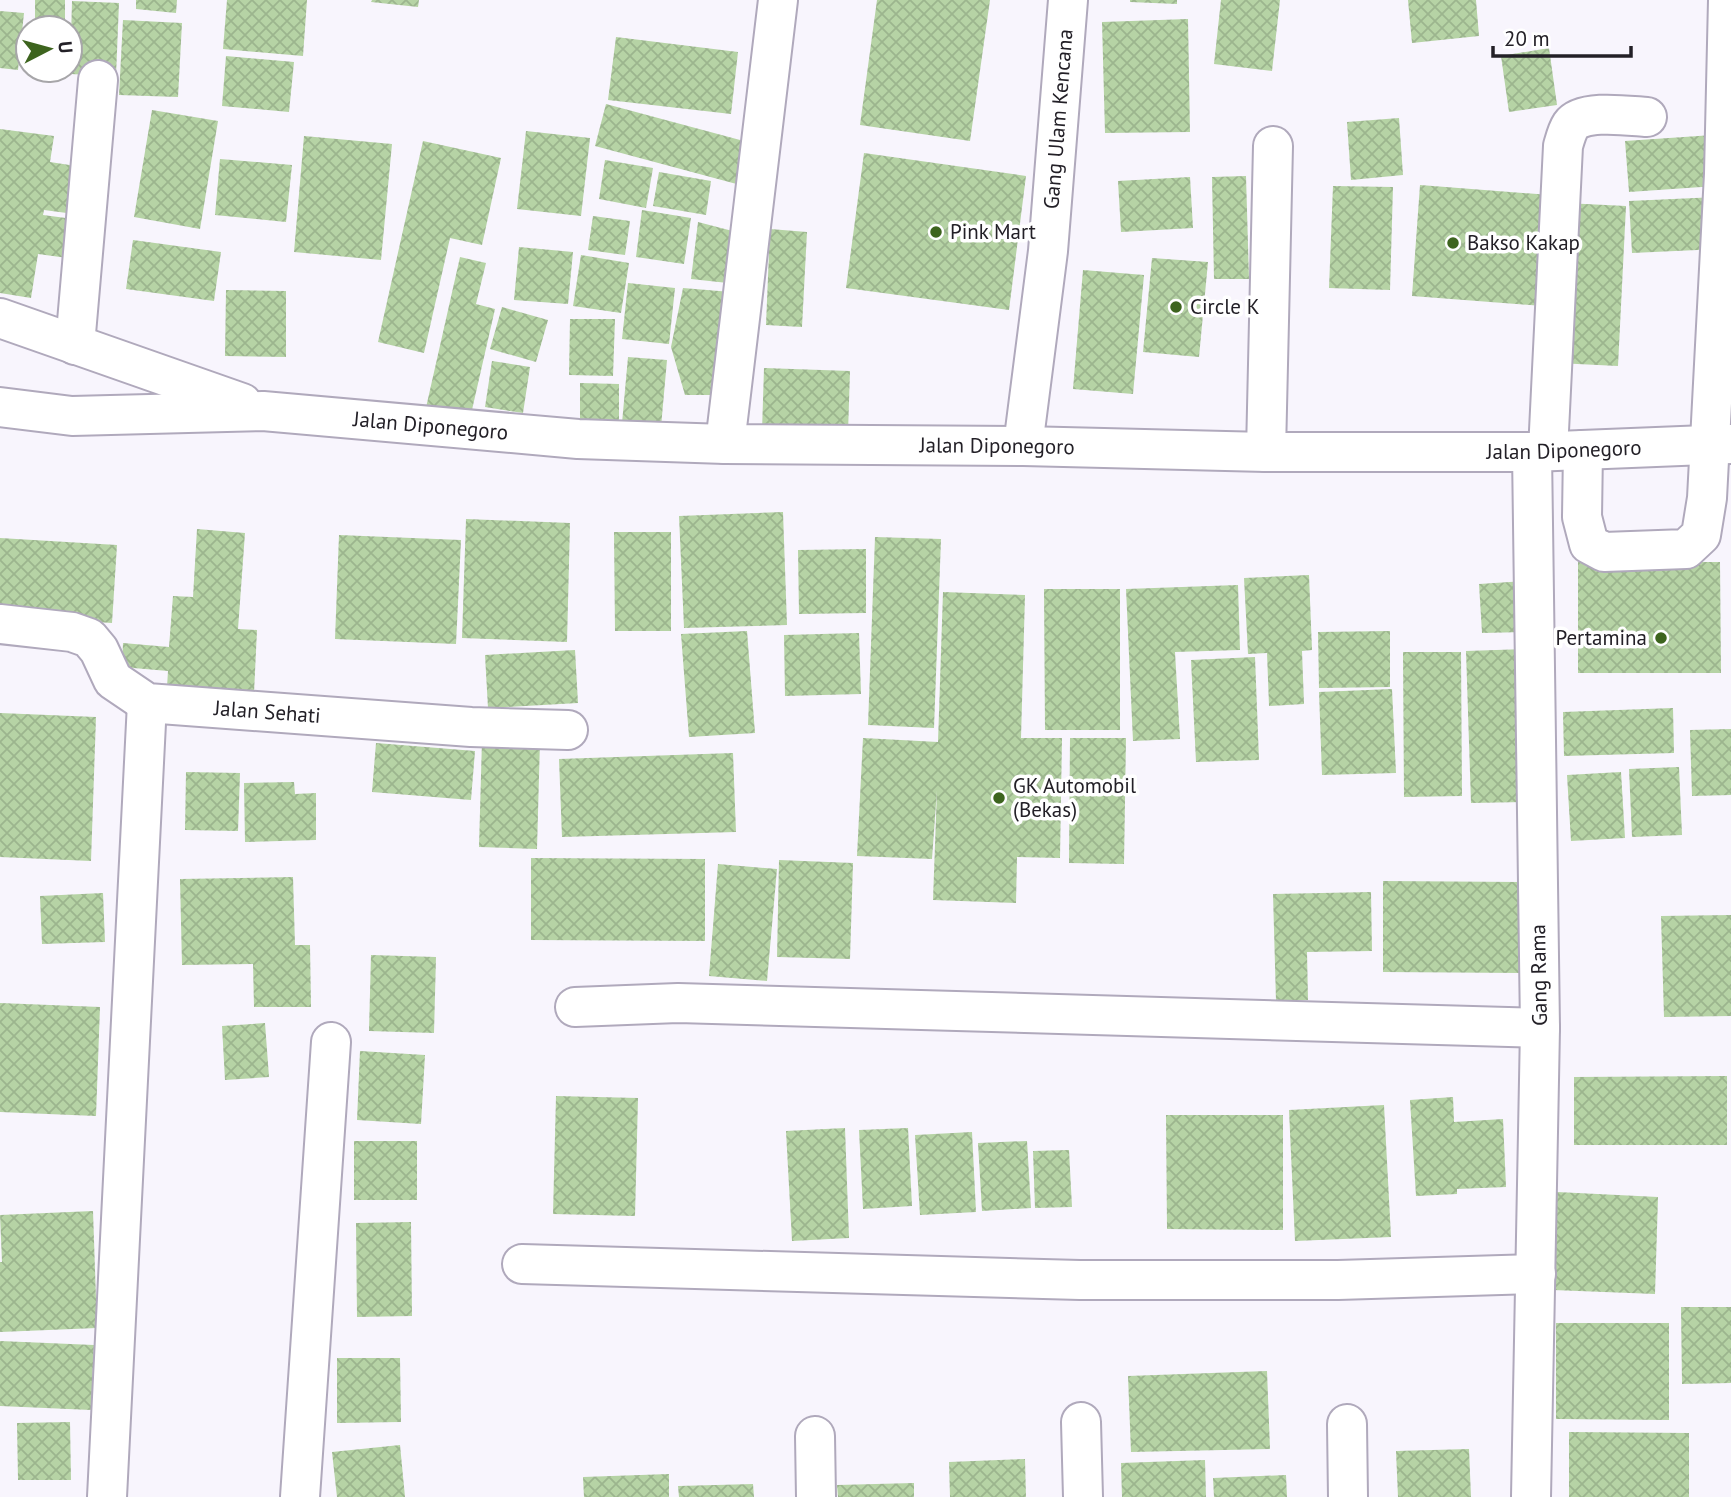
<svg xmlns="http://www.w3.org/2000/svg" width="1731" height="1497" font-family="'PT Sans',sans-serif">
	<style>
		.building { fill: url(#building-cross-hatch) }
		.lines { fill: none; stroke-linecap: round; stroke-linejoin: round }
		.minor-casing { stroke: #b0a9bc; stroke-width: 42 }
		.major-casing { stroke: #b0a9bc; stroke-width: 42 }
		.minor { stroke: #fff; stroke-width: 38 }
		.major { stroke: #fff; stroke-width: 38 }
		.poi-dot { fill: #3d641e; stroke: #fff; stroke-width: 2.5 }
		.labels { text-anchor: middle; stroke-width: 7; stroke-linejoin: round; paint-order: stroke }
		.street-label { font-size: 21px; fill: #232027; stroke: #fff }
		.poi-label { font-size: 21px; fill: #232027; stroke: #fff; text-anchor: start }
	</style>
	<defs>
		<pattern id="building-cross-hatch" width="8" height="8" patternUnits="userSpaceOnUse" patternTransform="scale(1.75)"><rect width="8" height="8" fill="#b6d3a5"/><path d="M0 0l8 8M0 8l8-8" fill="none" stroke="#9cb58e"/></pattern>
	</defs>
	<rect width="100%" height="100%" fill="#f8f5fd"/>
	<path class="building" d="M 35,0 L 65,0 L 65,28 L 35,28 Z
		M 136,0 L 177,0 L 176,13 L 136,9 Z
		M 227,0 L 307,0 L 303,56 L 223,49 Z
		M 372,0 L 419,0 L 418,7 L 371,2 Z
		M 877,0 L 990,0 L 970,141 L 860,125 Z
		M 1130,0 L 1177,0 L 1177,4 L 1130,2 Z
		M 1221,0 L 1280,0 L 1272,71 L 1214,64 Z
		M 1408,0 L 1476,0 L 1479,36 L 1412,43 Z
		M 72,1 L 119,3 L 116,76 L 70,74 Z
		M 0,11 L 24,13 L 18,70 L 0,68 Z
		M 1188,19 L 1190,132 L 1105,133 L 1102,22 Z
		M 123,20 L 182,23 L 178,97 L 119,95 Z
		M 616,37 L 738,52 L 731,114 L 608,100 Z
		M 1549,48 L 1557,105 L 1509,112 L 1501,56 Z
		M 226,56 L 294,62 L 289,112 L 222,106 Z
		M 606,104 L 755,144 L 744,186 L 595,146 Z
		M 152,110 L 218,121 L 200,229 L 134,217 Z
		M 1399,118 L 1403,175 L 1351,180 L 1347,122 Z
		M 0,129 L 54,136 L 50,162 L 89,168 L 82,215 L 44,210 L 43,215 L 81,220 L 75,259 L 38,254 L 31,298 L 0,293 Z
		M 526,131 L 590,138 L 581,216 L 517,209 Z
		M 1713,135 L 1716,186 L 1629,192 L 1625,141 Z
		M 304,136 L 392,144 L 381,260 L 294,252 Z
		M 423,141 L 501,158 L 482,245 L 450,238 L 424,353 L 378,342 Z
		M 864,153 L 1026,176 L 1009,310 L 846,288 Z
		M 220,159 L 292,165 L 286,222 L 215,215 Z
		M 605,160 L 653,168 L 646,208 L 599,199 Z
		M 659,172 L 711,181 L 706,215 L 653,206 Z
		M 1246,176 L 1249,279 L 1214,279 L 1212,177 Z
		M 1190,177 L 1193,228 L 1121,232 L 1118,181 Z
		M 1420,185 L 1550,195 L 1542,306 L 1412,296 Z
		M 1333,186 L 1393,187 L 1390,290 L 1329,288 Z
		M 1717,197 L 1719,249 L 1632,253 L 1629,201 Z
		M 1565,203 L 1626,206 L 1618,366 L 1557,363 Z
		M 642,210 L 691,218 L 684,264 L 636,257 Z
		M 593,216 L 630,221 L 625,255 L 588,250 Z
		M 698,222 L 744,234 L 737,284 L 691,279 Z
		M 770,229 L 807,232 L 802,327 L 766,325 Z
		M 133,240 L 221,252 L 214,301 L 126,289 Z
		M 519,247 L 573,252 L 568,304 L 514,300 Z
		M 581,255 L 629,263 L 621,313 L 573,306 Z
		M 460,257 L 486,263 L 476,304 L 495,309 L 469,423 L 425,412 Z
		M 1152,258 L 1208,262 L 1199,357 L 1143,352 Z
		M 1083,270 L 1144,275 L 1133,394 L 1073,389 Z
		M 628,283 L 675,288 L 669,344 L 622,339 Z
		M 683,288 L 731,292 L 722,395 L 685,395 L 671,347 Z
		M 226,290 L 286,291 L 286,357 L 225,356 Z
		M 502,307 L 548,320 L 536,362 L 490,349 Z
		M 570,319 L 615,319 L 613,376 L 569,375 Z
		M 628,357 L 667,360 L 661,427 L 622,423 Z
		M 492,361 L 530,367 L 523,413 L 485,407 Z
		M 764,368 L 850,371 L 848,433 L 762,431 Z
		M 580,383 L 619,384 L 619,434 L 580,434 Z
		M 783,512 L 787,625 L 684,628 L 679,516 Z
		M 466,519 L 570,523 L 567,642 L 462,638 Z
		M 197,529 L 245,533 L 238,629 L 257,630 L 254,693 L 167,687 L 168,671 L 122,667 L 123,643 L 169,647 L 173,596 L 193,597 Z
		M 614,532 L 671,532 L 671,631 L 615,631 Z
		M 339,535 L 461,540 L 456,644 L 335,639 Z
		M 875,537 L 941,539 L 934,728 L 868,725 Z
		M 0,538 L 117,545 L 112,623 L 0,616 Z
		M 866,549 L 866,613 L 799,614 L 798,550 Z
		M 1578,562 L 1720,562 L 1721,673 L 1578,673 Z
		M 1309,575 L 1312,650 L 1302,651 L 1304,704 L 1269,706 L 1267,653 L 1248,654 L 1244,578 Z
		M 1525,581 L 1527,632 L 1482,633 L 1479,584 Z
		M 1238,585 L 1240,650 L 1175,652 L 1180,739 L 1133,741 L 1126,589 Z
		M 1044,589 L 1120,589 L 1120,730 L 1045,730 Z
		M 943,592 L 1025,595 L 1021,738 L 1062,738 L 1060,858 L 1017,857 L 1016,903 L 933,900 L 937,790 L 932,859 L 857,856 L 863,738 L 938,742 Z
		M 747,631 L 755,733 L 689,737 L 681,634 Z
		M 1390,631 L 1390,687 L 1319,688 L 1318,632 Z
		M 859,633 L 861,694 L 785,696 L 784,635 Z
		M 1526,649 L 1531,802 L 1471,803 L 1466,651 Z
		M 575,650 L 578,703 L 488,708 L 485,655 Z
		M 1403,652 L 1461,652 L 1462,796 L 1404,797 Z
		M 1255,657 L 1259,760 L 1196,762 L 1191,660 Z
		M 1392,689 L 1396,773 L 1322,775 L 1319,692 Z
		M 1673,708 L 1674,753 L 1564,756 L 1563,712 Z
		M 0,713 L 96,717 L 91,861 L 0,857 Z
		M 1731,729 L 1731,795 L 1692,796 L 1690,730 Z
		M 1070,738 L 1126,738 L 1124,864 L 1069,863 Z
		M 482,740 L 540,741 L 537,849 L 479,847 Z
		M 376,743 L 475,751 L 471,800 L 372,792 Z
		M 733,753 L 736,832 L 562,837 L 559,759 Z
		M 1679,767 L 1682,835 L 1632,837 L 1629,769 Z
		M 186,772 L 240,773 L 238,831 L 185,830 Z
		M 1621,772 L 1625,838 L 1571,841 L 1567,775 Z
		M 294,782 L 295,794 L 316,793 L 316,840 L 245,842 L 244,783 Z
		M 531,858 L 705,859 L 705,941 L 531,940 Z
		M 779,860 L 853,863 L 850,959 L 777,957 Z
		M 718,864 L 777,869 L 767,981 L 709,976 Z
		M 293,877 L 295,945 L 310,945 L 311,1007 L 254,1007 L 253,964 L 182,965 L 180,879 Z
		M 1383,881 L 1519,882 L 1519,973 L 1383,972 Z
		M 1371,892 L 1372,951 L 1307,952 L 1308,1000 L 1276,1001 L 1273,894 Z
		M 103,893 L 105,942 L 42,944 L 40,896 Z
		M 1731,915 L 1731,1016 L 1664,1017 L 1661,916 Z
		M 371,955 L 436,957 L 434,1033 L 369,1031 Z
		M 0,1003 L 100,1007 L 96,1116 L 0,1112 Z
		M 265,1023 L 269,1077 L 225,1080 L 222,1026 Z
		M 360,1051 L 425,1055 L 421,1124 L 357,1120 Z
		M 1727,1076 L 1727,1145 L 1574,1145 L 1574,1077 Z
		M 556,1096 L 638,1098 L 635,1216 L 553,1214 Z
		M 1453,1097 L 1454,1122 L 1503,1119 L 1506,1187 L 1457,1189 L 1457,1194 L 1416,1196 L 1410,1100 Z
		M 1384,1105 L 1391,1237 L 1295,1241 L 1289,1110 Z
		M 1166,1115 L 1283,1115 L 1283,1230 L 1167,1229 Z
		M 845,1128 L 849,1238 L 792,1241 L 786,1131 Z
		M 908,1128 L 912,1206 L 863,1209 L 859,1130 Z
		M 972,1132 L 976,1212 L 920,1215 L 915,1135 Z
		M 354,1141 L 417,1141 L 417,1200 L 354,1200 Z
		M 1027,1141 L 1031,1208 L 982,1211 L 978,1143 Z
		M 1069,1150 L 1072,1207 L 1035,1208 L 1033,1151 Z
		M 1557,1192 L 1658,1197 L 1655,1294 L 1553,1290 Z
		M 93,1211 L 97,1328 L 0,1332 L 0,1262 L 2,1262 L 0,1215 Z
		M 411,1222 L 412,1316 L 357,1317 L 356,1223 Z
		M 1681,1307 L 1731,1307 L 1731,1383 L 1682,1384 Z
		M 1556,1323 L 1669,1323 L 1669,1420 L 1556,1419 Z
		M 0,1341 L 94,1345 L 91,1410 L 0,1406 Z
		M 337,1358 L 400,1358 L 401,1422 L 337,1423 Z
		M 1267,1371 L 1270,1449 L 1131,1452 L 1128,1376 Z
		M 70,1422 L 71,1480 L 18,1480 L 17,1423 Z
		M 1569,1432 L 1689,1433 L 1689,1497 L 1569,1497 Z
		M 400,1445 L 405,1497 L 337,1497 L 332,1452 Z
		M 1469,1449 L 1471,1497 L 1398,1497 L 1396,1451 Z
		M 1025,1459 L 1026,1497 L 950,1497 L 949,1462 Z
		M 1205,1460 L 1206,1497 L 1122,1497 L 1121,1463 Z
		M 669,1474 L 669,1497 L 584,1497 L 583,1477 Z
		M 1286,1475 L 1287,1497 L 1214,1497 L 1213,1478 Z
		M 914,1483 L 914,1497 L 838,1497 L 837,1485 Z
		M 753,1484 L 754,1497 L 679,1497 L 678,1486 Z"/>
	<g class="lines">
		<g class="minor-casing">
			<g id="minor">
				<path d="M 75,345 L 98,80"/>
				<path d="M 725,444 L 778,0"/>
				<path id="s1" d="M 1023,446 L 1048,251 L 1068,0"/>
				<path d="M 1583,450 L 1582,517 L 1589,544 L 1604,552 L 1686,549 L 1701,535 L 1707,498 L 1724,174 L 1728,0"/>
				<path d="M 1548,451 L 1563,146 C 1565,139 1567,131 1571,125 C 1582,109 1630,116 1647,117"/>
				<path d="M 1266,452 L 1273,146"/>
				<path id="s2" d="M 0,624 L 72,632 L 89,638 L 99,650 L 113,680 L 147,703 L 471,727 L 568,730"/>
				<path d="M 575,1007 L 678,1003 L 1540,1028"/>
				<path d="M 522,1264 L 1080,1280 L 1338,1280 L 1536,1274"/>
				<path d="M 1081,1422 L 1083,1497"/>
				<path d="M 1347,1424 L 1348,1497"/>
				<path d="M 815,1436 L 816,1497"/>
				<path d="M 107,1497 L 147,703"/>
				<path d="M 300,1497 L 331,1042"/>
				<path d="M 1531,1497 L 1540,1028 L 1532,452"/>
			</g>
		</g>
		<g class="major-casing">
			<g id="major">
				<path d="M 0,318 L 242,403"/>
				<path id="s3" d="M 0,407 L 72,416 L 263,411 L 578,439 L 725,444 L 1023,446 L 1266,452 L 1532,452 L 1731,444"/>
			</g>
		</g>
		<use href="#minor" class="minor"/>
		<use href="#major" class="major"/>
	</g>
	<g class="poi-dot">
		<circle cx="936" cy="232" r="7"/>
		<circle cx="1453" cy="243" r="7"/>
		<circle cx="1176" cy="307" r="7"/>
		<circle cx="1661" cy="638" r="7"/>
		<circle cx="999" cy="798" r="7"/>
	</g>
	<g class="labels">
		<g class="street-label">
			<text dy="7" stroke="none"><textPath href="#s1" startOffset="329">Gang Ulam Kencana</textPath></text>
			<text dy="7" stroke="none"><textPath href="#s3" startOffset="432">Jalan Diponegoro</textPath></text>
			<text dy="7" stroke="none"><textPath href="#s3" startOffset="999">Jalan Diponegoro</textPath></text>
			<text dy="7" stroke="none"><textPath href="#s3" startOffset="1566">Jalan Diponegoro</textPath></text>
			<text dy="7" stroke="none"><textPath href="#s2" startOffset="301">Jalan Sehati</textPath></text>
			<text transform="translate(1539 975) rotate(-91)" y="7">Gang Rama</text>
		</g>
		<g class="poi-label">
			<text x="950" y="239">Pink Mart</text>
			<text x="1467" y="250">Bakso Kakap</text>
			<text x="1190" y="314">Circle K</text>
			<text x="1647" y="645" text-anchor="end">Pertamina</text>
			<text x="1013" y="793">GK Automobil<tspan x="1013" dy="24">(Bekas)</tspan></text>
		</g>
	</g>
	<g transform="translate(49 49) rotate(84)"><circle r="33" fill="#ffffff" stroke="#a7a6a9" stroke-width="2"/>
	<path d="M0-5L12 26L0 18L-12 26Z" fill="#3d641e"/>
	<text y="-10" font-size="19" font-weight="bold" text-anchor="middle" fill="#232027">U</text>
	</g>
	<path d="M1493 46v10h138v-10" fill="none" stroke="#232027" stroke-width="3.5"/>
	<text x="1504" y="46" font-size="21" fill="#232027" stroke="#ffffff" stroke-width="5" paint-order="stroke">20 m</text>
</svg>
